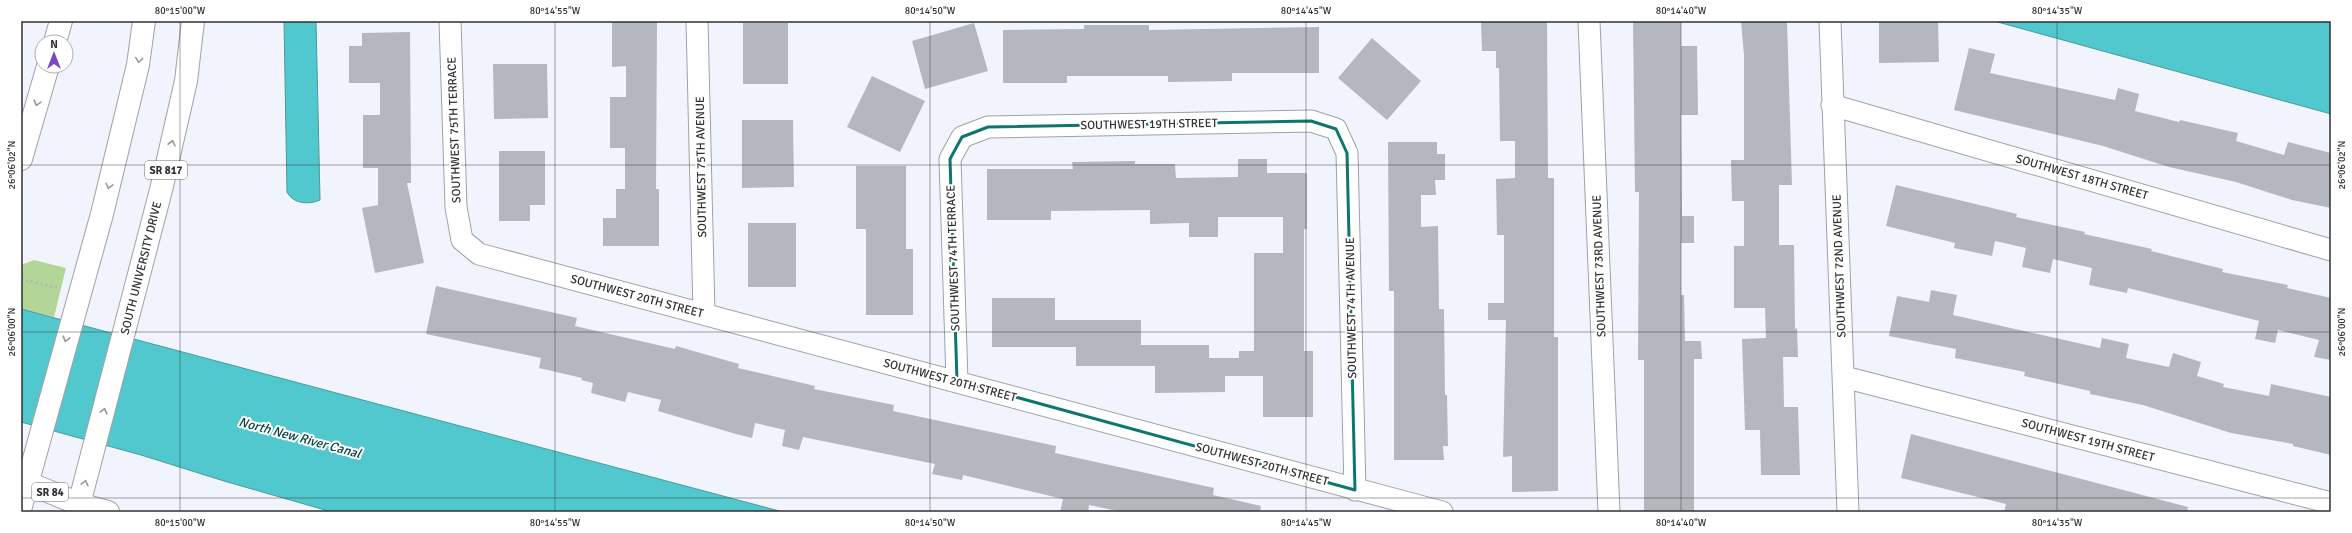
<svg xmlns="http://www.w3.org/2000/svg" width="2352" height="533" font-family="Signika,sans-serif">
	<style>
		.green { fill: #b2d598 }
		.water { fill: #51c8cd; stroke: #479b9f }
		.building { fill: #b5b7bf }
		.lines { fill: none; stroke-linecap: round; stroke-linejoin: round }
		.street-casing { stroke: #9fa1a9; stroke-width: 23 }
		.primary-casing { stroke: #9fa1a9; stroke-width: 24 }
		.highway-casing { stroke: #9fa1a9; stroke-width: 24 }
		.path { stroke: #b2b4bb; stroke-width: 2.5; stroke-dasharray: 2 3; stroke-linecap: butt }
		.street { stroke: #fff; stroke-width: 21 }
		.primary { stroke: #fff; stroke-width: 22 }
		.highway { stroke: #fff; stroke-width: 22 }
		.oneway { stroke: #98989a }
		.marked { fill: none; stroke: #0f766e; stroke-width: 3; stroke-linejoin: round }
		.ticks { fill: none; stroke: #303134; stroke-width: 1; stroke-opacity: 0.45 }
		.labels { text-anchor: middle; stroke-width: 4; stroke-linejoin: round; paint-order: stroke }
		.shield { fill: #fff; stroke: #6e6f71; stroke-width: 1 }
		.shield-label { font-size: 11px; font-weight: bold; fill: #303134 }
		.street-label { font-size: 12px; fill: #303134; stroke: #fff }
		.water-label { font-size: 13px; font-style: italic; fill: #084143; stroke: #fff }
		.neatline { fill: none; stroke: #303134; stroke-width: 1.5 }
		.ticks-label { font-size: 10px; text-anchor: middle; fill: #303134 }
	</style>
	<rect width="100%" height="100%" fill="#f2f4fd"/>
	<path class="green" d="M 34,260 L 66,268 L 54,317 L 21,309 L 21,265 Z"/>
	<path class="water" d="M 284,21 L 316,21 L 320,200 C 309,205 293,204 287,192 Z
		M 1994,21 L 2331,21 L 2331,114 Z
		M 21,309 L 783,512 L 332,512 L 224,481 L 141,455 L 21,422 Z"/>
	<path class="building" d="M 612,21 L 657,21 L 656,189 L 659,189 L 659,246 L 603,246 L 603,218 L 616,218 L 616,189 L 625,189 L 625,148 L 610,148 L 610,97 L 626,97 L 626,66 L 612,67 Z
		M 1481,21 L 1547,21 L 1548,178 L 1554,178 L 1554,337 L 1558,337 L 1558,491 L 1512,492 L 1512,456 L 1503,457 L 1506,320 L 1488,320 L 1488,303 L 1504,303 L 1504,235 L 1497,235 L 1496,179 L 1515,178 L 1515,141 L 1500,141 L 1499,68 L 1496,68 L 1496,51 L 1482,51 Z
		M 1633,21 L 1681,21 L 1681,46 L 1697,46 L 1698,115 L 1681,115 L 1682,216 L 1694,216 L 1694,243 L 1681,243 L 1681,295 L 1684,295 L 1685,341 L 1701,341 L 1702,359 L 1694,359 L 1694,512 L 1644,512 L 1644,360 L 1638,360 L 1639,192 L 1635,192 Z
		M 1741,21 L 1787,21 L 1792,185 L 1779,185 L 1779,245 L 1794,245 L 1795,329 L 1797,328 L 1798,357 L 1783,357 L 1784,407 L 1798,407 L 1800,475 L 1761,475 L 1760,430 L 1745,430 L 1742,339 L 1766,338 L 1765,308 L 1734,308 L 1734,246 L 1744,246 L 1744,201 L 1732,201 L 1731,160 L 1744,160 L 1744,55 Z
		M 1879,21 L 1938,21 L 1939,62 L 1879,63 Z
		M 743,23 L 788,23 L 788,84 L 743,84 Z
		M 974,23 L 988,71 L 925,89 L 912,41 Z
		M 1084,25 L 1149,25 L 1149,30 L 1319,27 L 1319,73 L 1232,73 L 1232,81 L 1168,82 L 1168,76 L 1067,76 L 1067,83 L 1003,83 L 1003,30 L 1084,29 Z
		M 410,32 L 411,183 L 407,183 L 424,263 L 375,273 L 362,208 L 378,205 L 378,168 L 363,168 L 363,115 L 380,115 L 380,83 L 349,83 L 349,46 L 362,46 L 362,33 Z
		M 1372,38 L 1421,81 L 1387,120 L 1338,78 Z
		M 1969,48 L 1995,54 L 1990,73 L 2115,100 L 2118,88 L 2139,94 L 2135,111 L 2179,122 L 2180,120 L 2238,133 L 2236,141 L 2284,155 L 2288,142 L 2331,153 L 2331,208 L 2292,200 L 2236,182 L 2169,167 L 2103,146 L 1954,110 Z
		M 493,64 L 547,64 L 548,118 L 494,119 Z
		M 872,76 L 925,101 L 900,152 L 847,127 Z
		M 742,120 L 793,120 L 794,187 L 742,188 Z
		M 1388,142 L 1437,142 L 1437,154 L 1445,154 L 1445,180 L 1435,180 L 1436,195 L 1421,195 L 1421,227 L 1438,226 L 1439,309 L 1444,309 L 1445,395 L 1447,395 L 1448,446 L 1443,446 L 1444,460 L 1394,460 L 1394,291 L 1389,291 Z
		M 499,151 L 545,151 L 545,205 L 530,205 L 530,221 L 499,221 Z
		M 1238,159 L 1267,159 L 1267,173 L 1307,173 L 1307,229 L 1304,229 L 1304,351 L 1313,351 L 1313,417 L 1263,417 L 1263,376 L 1225,376 L 1225,392 L 1155,393 L 1155,366 L 1076,366 L 1076,347 L 992,347 L 992,298 L 1055,298 L 1055,320 L 1141,320 L 1141,345 L 1209,345 L 1209,358 L 1239,358 L 1239,351 L 1254,351 L 1254,253 L 1283,253 L 1283,217 L 1218,217 L 1218,237 L 1189,237 L 1189,223 L 1150,224 L 1150,210 L 1051,211 L 1051,220 L 987,220 L 987,169 L 1073,169 L 1072,162 L 1135,161 L 1135,164 L 1175,164 L 1176,178 L 1238,177 Z
		M 856,166 L 906,166 L 906,249 L 913,249 L 913,315 L 866,315 L 866,229 L 856,229 Z
		M 1896,185 L 2017,214 L 2016,217 L 2085,232 L 2084,234 L 2152,249 L 2151,251 L 2223,269 L 2222,272 L 2288,285 L 2287,288 L 2331,298 L 2331,360 L 2314,357 L 2319,340 L 2278,330 L 2275,343 L 2255,339 L 2259,321 L 2128,288 L 2127,293 L 2089,285 L 2092,268 L 2053,259 L 2050,273 L 2022,267 L 2026,248 L 1995,241 L 1992,256 L 1954,248 L 1955,243 L 1886,226 Z
		M 748,223 L 796,223 L 796,287 L 748,287 Z
		M 436,286 L 577,318 L 575,326 L 675,349 L 676,346 L 739,364 L 738,368 L 815,386 L 814,389 L 894,405 L 893,411 L 1056,446 L 1055,453 L 1214,488 L 1213,495 L 1261,506 L 1260,512 L 1122,512 L 1089,505 L 1088,512 L 1060,512 L 1063,499 L 963,475 L 962,480 L 932,474 L 935,464 L 803,437 L 799,450 L 782,446 L 785,430 L 755,423 L 752,438 L 736,434 L 658,411 L 661,400 L 628,392 L 625,402 L 591,393 L 593,383 L 581,380 L 582,378 L 539,368 L 541,358 L 426,334 Z
		M 1931,290 L 1957,295 L 1953,315 L 2100,348 L 2102,338 L 2129,344 L 2126,358 L 2169,367 L 2173,353 L 2201,362 L 2197,376 L 2224,384 L 2223,387 L 2269,396 L 2271,384 L 2331,397 L 2331,455 L 2293,446 L 2293,444 L 2231,433 L 2143,405 L 2090,394 L 2090,391 L 2024,376 L 2025,372 L 1955,358 L 1956,349 L 1889,336 L 1897,296 L 1929,302 Z
		M 1911,434 L 2188,507 L 2187,512 L 2004,512 L 2006,504 L 1901,478 Z"/>
	<g class="lines">
		<g class="street-casing">
			<path id="street" d="M 450,21 L 456,207 L 462,240 L 479,254 L 1442,512
				M 697,21 L 704,314
				M 1589,21 L 1609,512
				M 1830,21 L 1848,512
				M 1832,105 L 2331,250
				M 1844,377 L 2331,503
				M 957,381 L 950,159 L 962,137 L 988,127 L 1311,121 L 1336,129 L 1347,153 L 1355,490"/>
		</g>
		<g class="primary-casing">
			<path id="primary" d="M 21,480 L 79,504 L 108,512
				M 21,506 L 102,214 L 138,65 L 144,21
				M 77,512 L 161,190 L 186,81 L 193,21"/>
		</g>
		<g class="highway-casing">
			<path id="highway" d="M 55,42 L 61,21
				M 21,159 L 48,66"/>
		</g>
		<path class="path" d="M 21,279 L 59,288"/>
		<use href="#street" class="street"/>
		<use href="#primary" class="primary"/>
		<use href="#highway" class="highway"/>
	</g>
	<defs><path id="oneway-chevron" d="M-2-3.5L2.5 0L-2 3.5" fill="none" stroke-width="1.6" stroke-linecap="round" stroke-linejoin="round"/></defs>
	<g class="oneway">
		<use href="#oneway-chevron" transform="translate(139 60) rotate(98)"/>
		<use href="#oneway-chevron" transform="translate(37 103) rotate(106)"/>
		<use href="#oneway-chevron" transform="translate(172 143) rotate(-77)"/>
		<use href="#oneway-chevron" transform="translate(109 186) rotate(104)"/>
		<use href="#oneway-chevron" transform="translate(66 339) rotate(105)"/>
		<use href="#oneway-chevron" transform="translate(104 411) rotate(-75)"/>
		<use href="#oneway-chevron" transform="translate(85 483) rotate(-76)"/>
	</g>
	<path class="marked" d="M 1311,121 L 1336,129 L 1347,153 L 1355,490 L 957,381 L 950,159 L 962,137 L 988,127 Z"/>
	<path class="ticks" d="M 180,21 L 180,512M 555,21 L 555,512M 930,21 L 930,512M 1306,21 L 1306,512M 1681,21 L 1681,512M 2057,21 L 2057,512M 21,165 L 2331,165M 21,332 L 2331,332M 21,498 L 2331,498"/>
	<g class="labels">
		<g class="shield">
			<rect x="145" y="161" width="42" height="18" rx="3"/>
			<rect x="32" y="483" width="36" height="18" rx="3"/>
		</g>
		<g class="shield-label">
			<text x="166" y="174">SR 817</text>
			<text x="50" y="496">SR 84</text>
		</g>
		<g class="street-label">
			<text transform="translate(1149 124) rotate(-1)" y="4">SOUTHWEST 19TH STREET</text>
			<text transform="translate(454 130) rotate(-92)" y="4">SOUTHWEST 75TH TERRACE</text>
			<text transform="translate(701 167) rotate(-91)" y="4">SOUTHWEST 75TH AVENUE</text>
			<text transform="translate(2082 177) rotate(16)" y="4">SOUTHWEST 18TH STREET</text>
			<text transform="translate(953 258) rotate(-92)" y="4">SOUTHWEST 74TH TERRACE</text>
			<text transform="translate(1599 266) rotate(-92)" y="4">SOUTHWEST 73RD AVENUE</text>
			<text transform="translate(1839 266) rotate(-92)" y="4">SOUTHWEST 72ND AVENUE</text>
			<text transform="translate(141 268) rotate(-76)" y="4">SOUTH UNIVERSITY DRIVE</text>
			<text transform="translate(637 296) rotate(15)" y="4">SOUTHWEST 20TH STREET</text>
			<text transform="translate(1351 308) rotate(-91)" y="4">SOUTHWEST 74TH AVENUE</text>
			<text transform="translate(950 380) rotate(15)" y="4">SOUTHWEST 20TH STREET</text>
			<text transform="translate(2088 440) rotate(15)" y="4">SOUTHWEST 19TH STREET</text>
			<text transform="translate(1262 464) rotate(15)" y="4">SOUTHWEST 20TH STREET</text>
		</g>
		<g class="water-label">
			<text transform="translate(300 437) rotate(15)" y="5">North New River Canal</text>
		</g>
	</g>
	<rect width="2352" height="533" fill="none" stroke="#ffffff" stroke-width="44"/>
	<g transform="translate(54 54)"><circle r="19" fill="#ffffff" stroke="#acadae"/>
	<path d="M0-3L7 15L0 10L-7 15Z" fill="#7748c0"/>
	<text y="-6" font-size="11" font-weight="bold" text-anchor="middle" fill="#303134">N</text>
	</g>
	<rect x="22" y="22" width="2308" height="489" class="neatline"/>
	<g class="ticks-label">
		<text x="180" y="14">80°15'00"W</text>
		<text x="555" y="14">80°14'55"W</text>
		<text x="930" y="14">80°14'50"W</text>
		<text x="1306" y="14">80°14'45"W</text>
		<text x="1681" y="14">80°14'40"W</text>
		<text x="2057" y="14">80°14'35"W</text>
		<text transform="translate(11 165) rotate(-90)" y="4">26°06'02"N</text>
		<text transform="translate(2341 165) rotate(-90)" y="4">26°06'02"N</text>
		<text transform="translate(11 332) rotate(-90)" y="4">26°06'00"N</text>
		<text transform="translate(2341 332) rotate(-90)" y="4">26°06'00"N</text>
		<text x="180" y="526">80°15'00"W</text>
		<text x="555" y="526">80°14'55"W</text>
		<text x="930" y="526">80°14'50"W</text>
		<text x="1306" y="526">80°14'45"W</text>
		<text x="1681" y="526">80°14'40"W</text>
		<text x="2057" y="526">80°14'35"W</text>
	</g>
</svg>
